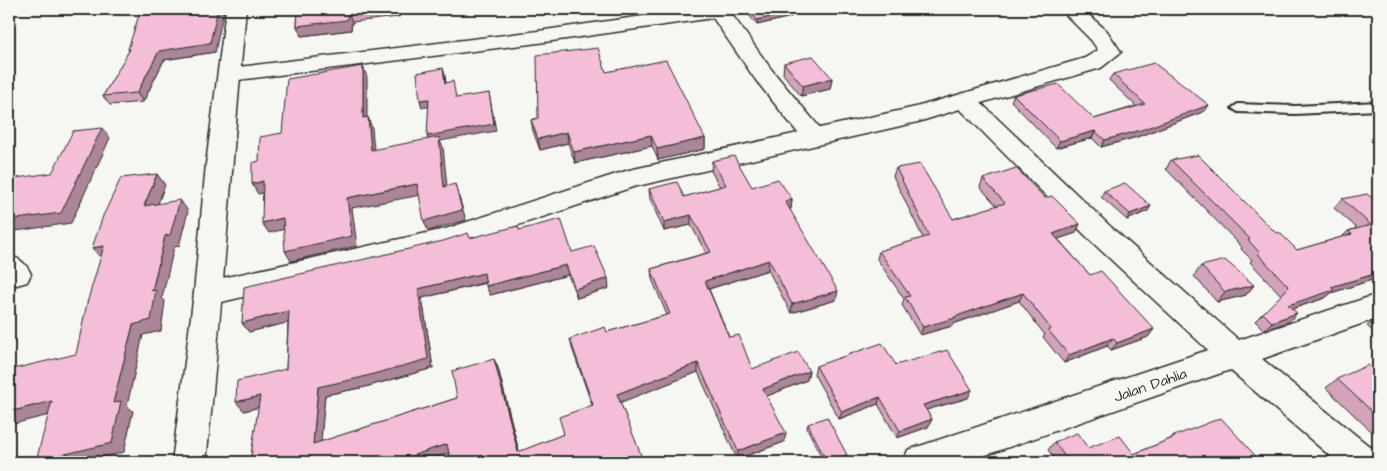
<svg xmlns="http://www.w3.org/2000/svg" width="1387" height="471" font-family="'Architects Daughter',sans-serif">
	<style>
		.lines { fill: none; stroke-linecap: round; stroke-linejoin: round }
		.lane-casing { stroke: #2b2b2b; stroke-width: 4 }
		.street-casing { stroke: #2b2b2b; stroke-width: 3 }
		.secondary-casing { stroke: #2b2b2b; stroke-width: 3 }
		.lane { fill: #f6f6f2; fill-rule: evenodd }
		.street { fill: #f6f6f2; fill-rule: evenodd }
		.secondary { fill: #f6f6f2; fill-rule: evenodd }
		.wall { fill: #d2a3bb; stroke: #2b2b2b }
		.shaded-wall { fill: #ab8598; stroke: #2b2b2b }
		.building { fill: #f4bed9; stroke: #2b2b2b }
		.labels { text-anchor: middle; stroke-width: 5; stroke-linejoin: round; paint-order: stroke }
		.street-label { font-size: 15px; fill: #2b2b2b; stroke: #f6f6f2 }
	</style>
	<rect width="100%" height="100%" fill="#f6f6f2"/>
	<filter id="ink" filterUnits="userSpaceOnUse"><feTurbulence type="fractalNoise" baseFrequency=".02" numOctaves="2"/><feDisplacementMap in="SourceGraphic" scale="10" xChannelSelector="R" yChannelSelector="G"/><feConvolveMatrix kernelMatrix="1 2 1 2 8 2 1 2 1" color-interpolation-filters="sRGB"/></filter>
	<g filter="url(#ink)">
		<g class="lines">
			<g class="lane-casing">
				<path id="lane" d="M 1378,102 L 1378,110 L 1295,114 L 1238,112 L 1232,108 L 1238,104 L 1295,106 Z"/>
			</g>
			<g class="street-casing">
				<path id="street" d="M 692,9 L 728,9 L 771,69 L 820,128 L 916,107 L 1085,58 L 1098,50 L 1091,40 L 1060,9 L 1082,9 L 1107,31 L 1121,52 L 1101,68 L 981,103 L 1112,228 L 1239,340 L 1378,294 L 1378,318 L 1262,359 L 1374,450 L 1378,462 L 1337,462 L 1230,370 L 966,462 L 903,462 L 908,450 L 1208,350 L 1092,242 L 960,109 L 918,122 L 633,187 L 446,249 L 209,305 L 199,301 L 194,293 L 199,285 L 209,281 L 445,229 L 629,170 L 798,133 L 755,79 L 713,18 L 538,43 L 230,81 L 222,79 L 219,74 L 222,69 L 538,31 Z
					M 9,255 C 20,259 26,263 31,274 L 27,282 L 17,285 L 9,283 Z"/>
			</g>
			<g class="secondary-casing">
				<path id="secondary" d="M 226,9 L 246,9 C 232,160 222,311 206,462 L 172,462 L 194,293 L 206,164 Z"/>
			</g>
			<use href="#lane" class="lane"/>
			<use href="#street" class="street"/>
			<use href="#secondary" class="secondary"/>
		</g>
		<path class="wall" d="M 298,9 L 400,9 L 399,17 L 352,22 L 351,30 L 301,36 L 297,26 Z
			M 744,9 L 789,9 L 791,12 L 791,17 L 757,25 Z
			M 128,49 L 215,52 L 164,60 L 143,102 L 110,105 L 103,96 L 129,51 Z
			M 784,63 L 832,78 L 830,89 L 801,96 L 783,74 Z
			M 606,72 L 705,138 L 705,149 L 658,160 L 652,146 L 575,163 L 568,143 L 540,150 L 533,131 L 531,120 L 538,118 Z
			M 1113,74 L 1205,111 L 1137,137 L 1101,147 L 1092,138 L 1056,148 L 1011,101 L 1014,95 L 1094,119 L 1136,106 L 1109,80 Z
			M 1171,160 L 1276,233 L 1297,250 L 1342,237 L 1348,231 L 1357,228 L 1334,208 L 1342,199 L 1378,203 L 1378,278 L 1331,293 L 1325,298 L 1292,309 L 1289,322 L 1264,330 L 1255,321 L 1281,295 L 1250,262 L 1252,260 L 1241,249 L 1242,247 L 1166,169 Z
			M 712,161 L 752,187 L 792,199 L 791,209 L 789,209 L 836,300 L 791,313 L 768,270 L 709,289 L 729,337 L 752,369 L 809,371 L 807,380 L 767,396 L 784,442 L 737,459 L 698,372 L 620,402 L 643,462 L 451,462 L 449,453 L 250,462 L 259,407 L 244,411 L 286,369 L 288,322 L 249,332 L 242,323 L 470,238 L 519,230 L 572,252 L 609,288 L 577,298 L 568,275 L 490,295 L 486,283 L 422,298 L 433,368 L 365,387 L 325,395 L 320,442 L 457,398 L 494,359 L 498,368 L 519,452 L 564,434 L 592,405 L 572,348 L 570,339 L 607,332 L 667,315 L 652,279 L 651,269 L 706,253 L 691,225 L 664,231 L 650,199 L 649,189 L 684,197 L 720,187 L 711,171 Z
			M 896,168 L 953,219 L 997,206 L 980,187 L 983,179 L 1076,233 L 1058,239 L 1090,275 L 1154,329 L 1148,337 L 1111,350 L 1107,346 L 1064,363 L 1043,337 L 1045,335 L 1019,301 L 953,324 L 952,326 L 920,335 L 902,305 L 904,299 L 877,259 L 879,251 L 923,238 L 893,176 Z
			M 1104,191 L 1148,211 L 1127,220 L 1101,197 Z
			M 1201,266 L 1254,285 L 1246,295 L 1217,302 L 1194,276 Z
			M 1378,316 L 1378,336 L 1367,326 Z
			M 896,365 L 968,398 L 926,410 L 932,419 L 928,427 L 897,438 L 878,404 L 839,419 L 814,374 L 816,366 Z
			M 1378,374 L 1378,438 L 1326,388 L 1337,379 Z
			M 808,424 L 847,455 L 845,460 L 838,462 L 824,462 L 807,428 Z
			M 1174,436 L 1261,462 L 1057,462 L 1048,450 L 1054,442 L 1088,448 L 1134,454 L 1170,439 Z"/>
		<path class="shaded-wall" d="M 218,9 L 224,9 L 215,52 L 164,60 L 143,102 L 137,93 L 159,51 Z
			M 397,9 L 400,9 L 399,17 Z
			M 561,9 L 587,9 L 562,13 Z
			M 348,12 L 352,22 L 351,30 L 301,36 L 297,26 Z
			M 791,12 L 791,17 L 757,25 L 757,20 Z
			M 363,66 L 367,77 L 367,129 L 363,118 Z
			M 443,68 L 445,75 L 447,90 L 445,83 Z
			M 832,78 L 830,89 L 801,96 L 803,86 Z
			M 489,93 L 496,131 L 440,141 L 443,147 L 448,197 L 427,136 Z
			M 429,99 L 431,106 L 422,108 L 420,100 Z
			M 1209,105 L 1205,111 L 1137,137 L 1101,147 L 1105,140 Z
			M 368,117 L 372,128 L 375,160 L 371,150 Z
			M 102,128 L 110,138 L 71,223 L 9,232 L 9,220 Z
			M 1095,131 L 1092,138 L 1056,148 L 1060,141 Z
			M 567,132 L 568,143 L 540,150 L 538,139 Z
			M 651,135 L 652,146 L 575,163 L 574,152 Z
			M 705,138 L 705,149 L 658,160 L 657,149 Z
			M 157,174 L 165,185 L 153,217 L 144,206 Z
			M 263,181 L 270,192 L 258,194 L 252,184 Z
			M 417,184 L 421,195 L 352,208 L 357,246 L 291,261 L 285,251 L 347,198 Z
			M 455,184 L 466,220 L 428,231 L 424,221 Z
			M 792,199 L 791,209 L 783,211 L 785,201 Z
			M 180,200 L 188,211 L 179,246 L 174,247 L 162,298 L 165,301 L 161,331 L 143,335 L 127,406 L 133,411 L 124,452 L 83,462 L 37,462 L 36,461 L 113,403 L 133,325 L 152,291 L 165,236 Z
			M 1151,206 L 1148,211 L 1127,220 L 1130,214 Z
			M 691,215 L 691,225 L 664,231 L 664,222 Z
			M 283,218 L 289,228 L 269,233 L 262,223 Z
			M 1080,224 L 1076,233 L 1049,242 L 1053,234 Z
			M 104,246 L 102,259 L 92,248 Z
			M 769,260 L 768,270 L 705,290 L 705,281 Z
			M 566,265 L 568,275 L 490,295 L 486,286 Z
			M 484,273 L 487,282 L 422,298 L 433,368 L 365,387 L 325,395 L 320,453 L 313,444 L 318,387 L 418,289 Z
			M 1378,273 L 1378,278 L 1331,293 L 1325,298 L 1279,313 L 1288,305 L 1331,287 Z
			M 608,278 L 609,288 L 577,298 L 575,289 Z
			M 1254,285 L 1246,295 L 1217,302 L 1225,292 Z
			M 838,291 L 836,300 L 791,313 L 792,304 Z
			M 1023,293 L 1019,301 L 953,324 L 952,326 L 920,335 L 923,327 Z
			M 289,311 L 295,321 L 249,332 L 242,323 Z
			M 1297,313 L 1289,322 L 1264,330 L 1272,322 Z
			M 1154,329 L 1148,337 L 1111,350 L 1117,343 Z
			M 1113,338 L 1107,346 L 1064,363 L 1069,355 Z
			M 494,359 L 498,368 L 521,460 L 518,452 Z
			M 698,363 L 698,372 L 619,403 L 617,394 Z
			M 809,371 L 807,380 L 762,398 L 763,389 Z
			M 972,390 L 968,398 L 919,412 L 923,405 Z
			M 260,396 L 268,405 L 244,411 L 236,402 Z
			M 880,397 L 878,404 L 839,419 L 842,412 Z
			M 52,401 L 65,411 L 9,425 L 9,412 Z
			M 932,419 L 928,427 L 897,438 L 900,431 Z
			M 786,433 L 784,442 L 737,459 L 738,451 Z
			M 447,444 L 452,452 L 423,462 L 394,462 Z
			M 847,455 L 845,460 L 838,462 L 827,462 Z"/>
		<path class="building" d="M 141,9 L 218,9 L 210,43 L 159,51 L 137,93 L 103,96 L 130,49 L 128,49 Z
			M 298,9 L 381,9 L 348,12 L 347,20 L 297,26 Z
			M 748,9 L 789,9 L 791,12 L 757,20 Z
			M 598,48 L 606,72 L 666,60 L 705,138 L 657,149 L 651,135 L 574,152 L 567,132 L 538,139 L 531,120 L 538,118 L 537,55 Z
			M 813,56 L 832,78 L 803,86 L 784,63 Z
			M 1154,63 L 1209,105 L 1141,130 L 1105,140 L 1095,131 L 1060,141 L 1014,95 L 1058,84 L 1094,119 L 1145,104 L 1113,74 Z
			M 363,66 L 363,118 L 368,117 L 371,150 L 439,137 L 444,187 L 455,184 L 462,210 L 424,221 L 417,184 L 347,198 L 352,236 L 285,251 L 283,218 L 262,223 L 263,181 L 252,184 L 252,163 L 259,161 L 260,137 L 282,133 L 287,79 Z
			M 443,68 L 445,83 L 453,81 L 456,98 L 489,93 L 494,124 L 427,136 L 429,99 L 420,100 L 417,73 Z
			M 102,128 L 61,213 L 9,220 L 9,179 L 52,173 L 73,131 Z
			M 1198,155 L 1276,233 L 1279,232 L 1297,250 L 1352,234 L 1348,231 L 1371,225 L 1342,199 L 1367,194 L 1378,203 L 1378,273 L 1331,287 L 1334,290 L 1288,305 L 1297,313 L 1272,322 L 1263,313 L 1289,287 L 1258,254 L 1260,253 L 1248,240 L 1250,239 L 1171,160 Z
			M 734,156 L 752,187 L 778,179 L 792,199 L 785,201 L 838,291 L 792,304 L 769,260 L 705,281 L 729,337 L 739,335 L 752,369 L 798,352 L 809,371 L 763,389 L 786,433 L 738,451 L 698,363 L 617,394 L 643,460 L 637,462 L 451,462 L 447,444 L 394,462 L 250,462 L 260,396 L 236,402 L 237,381 L 286,369 L 289,311 L 242,323 L 244,287 L 443,241 L 468,233 L 470,238 L 518,226 L 519,230 L 561,219 L 572,252 L 594,246 L 608,278 L 575,289 L 566,265 L 486,286 L 484,273 L 418,289 L 428,359 L 359,378 L 318,387 L 313,444 L 457,398 L 452,371 L 494,359 L 518,452 L 564,434 L 559,417 L 593,405 L 570,339 L 605,327 L 607,332 L 670,314 L 651,269 L 711,252 L 691,215 L 664,222 L 649,189 L 677,182 L 684,197 L 726,185 L 712,161 Z
			M 920,164 L 953,219 L 1005,203 L 983,179 L 1016,168 L 1045,198 L 1052,196 L 1080,224 L 1053,234 L 1090,275 L 1101,271 L 1154,329 L 1117,343 L 1113,338 L 1069,355 L 1048,330 L 1051,329 L 1023,293 L 954,317 L 955,318 L 923,327 L 905,297 L 910,296 L 879,251 L 929,236 L 896,168 Z
			M 157,174 L 144,206 L 180,200 L 170,235 L 165,236 L 152,291 L 156,290 L 151,320 L 133,325 L 113,403 L 121,401 L 112,443 L 36,461 L 52,401 L 9,412 L 9,370 L 76,354 L 87,303 L 104,246 L 92,248 L 103,216 L 121,178 Z
			M 1125,183 L 1151,206 L 1130,214 L 1104,191 Z
			M 1225,260 L 1254,285 L 1225,292 L 1201,266 Z
			M 882,343 L 896,365 L 947,350 L 972,390 L 923,405 L 932,419 L 900,431 L 880,397 L 842,412 L 816,366 Z
			M 1368,365 L 1378,374 L 1378,417 L 1337,379 Z
			M 827,417 L 847,455 L 827,462 L 808,424 Z
			M 1221,418 L 1261,462 L 1069,462 L 1054,442 L 1077,433 L 1088,448 L 1120,436 L 1134,454 L 1175,437 L 1174,436 Z"/>
	</g>
	<g class="labels">
		<g class="street-label">
			<text transform="translate(1150 385) rotate(-19)" y="5">Jalan Dahlia</text>
		</g>
	</g>
	<rect width="1387" height="471" fill="none" stroke="#f6f6f2" stroke-width="30"/>
	<rect x="15" y="15" width="1357" height="441" fill="none" stroke="#2b2b2b" stroke-width="2" filter="url(#ink)"/>
</svg>
